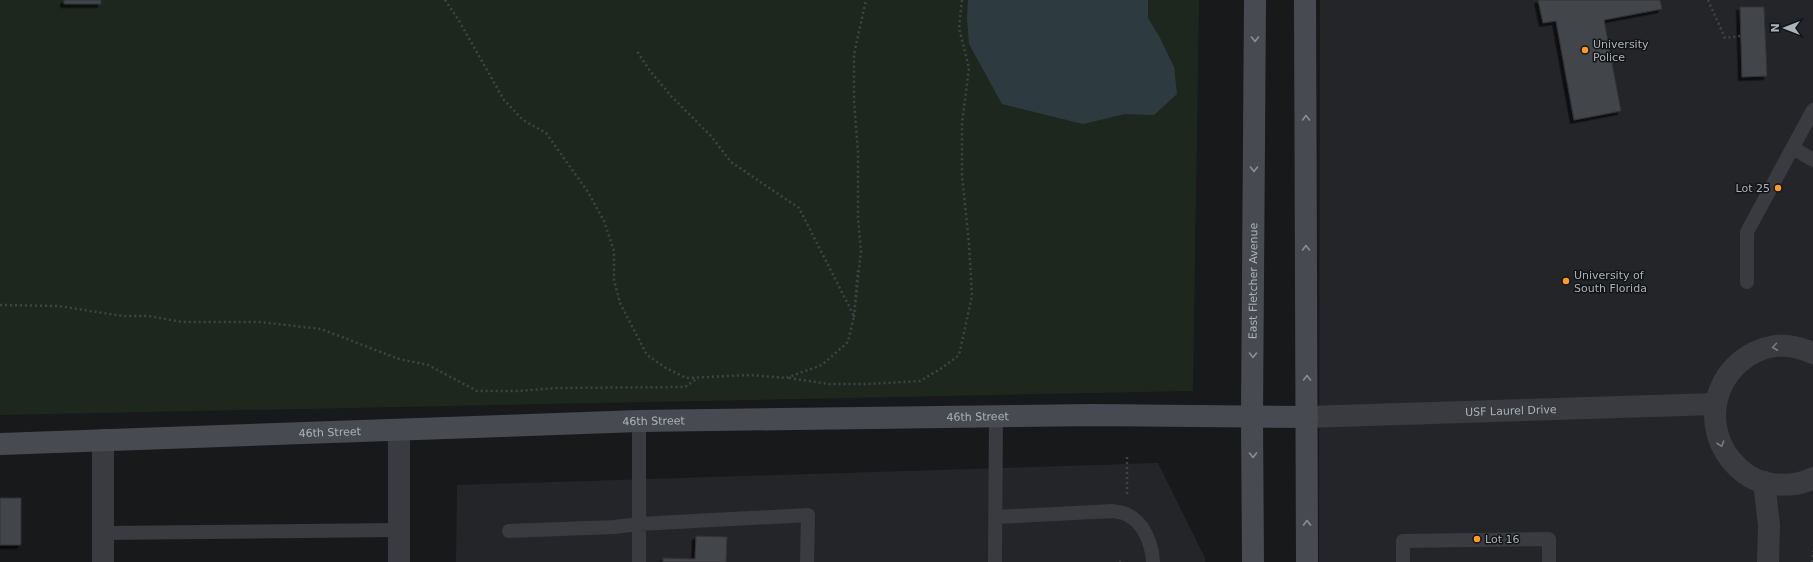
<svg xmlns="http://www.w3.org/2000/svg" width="1813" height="562" font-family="'DejaVu Sans',sans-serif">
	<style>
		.built { fill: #242528 }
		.green { fill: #1e271e }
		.water { fill: #2d3b40 }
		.building { fill: #424448; stroke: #323337; filter: url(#shadow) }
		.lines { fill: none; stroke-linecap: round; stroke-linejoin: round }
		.path { stroke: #3f4347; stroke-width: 2.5; stroke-dasharray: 2 3; stroke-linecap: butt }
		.lane { stroke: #393b40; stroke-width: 14 }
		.street { stroke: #393b40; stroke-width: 22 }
		.secondary { stroke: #474b51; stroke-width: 22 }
		.oneway { stroke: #878e97 }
		.oneway2 { stroke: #777c84 }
		.poi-dot { fill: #ff982d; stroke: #131416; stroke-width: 1.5 }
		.labels { text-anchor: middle; stroke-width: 3; stroke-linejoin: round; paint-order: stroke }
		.poi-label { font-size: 11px; fill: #aab2bc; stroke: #131416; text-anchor: start }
		.street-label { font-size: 11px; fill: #aab2bc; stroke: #131416 }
	</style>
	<defs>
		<filter id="shadow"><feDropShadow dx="-3.5" dy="3.5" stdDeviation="0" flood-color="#0009"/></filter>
	</defs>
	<rect width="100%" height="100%" fill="#18191b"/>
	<path class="built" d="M 1320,0 L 1813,0 L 1813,562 L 1319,562 Z
		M 1158,463 L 1205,558 L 1205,562 L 456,562 L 457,485 Z"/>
	<path class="green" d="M 0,0 L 1199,0 L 1193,391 L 0,415 Z"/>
	<path class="water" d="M 968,0 L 1148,0 L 1148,18 L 1160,38 L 1174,67 L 1177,94 L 1154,115 L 1125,114 L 1083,124 L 1002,104 L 969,44 L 967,18 Z"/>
	<path class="building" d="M 64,0 L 101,0 L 101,4 L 64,4 Z
		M 1538,0 L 1660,0 L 1662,9 L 1604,20 L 1621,111 L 1574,120 L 1556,21 L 1543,23 Z
		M 1740,7 L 1764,7 L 1767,76 L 1742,77 Z
		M 0,498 L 21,498 L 21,545 L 0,545 Z
		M 696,536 L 727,537 L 726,562 L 663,562 L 663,558 L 695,559 Z"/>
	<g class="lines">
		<path class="path" d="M 445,0 L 458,19 L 504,100 L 523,120 L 546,133 L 588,192 L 604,221 L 614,251 L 614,280 L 620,303 L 647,355 L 666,368 L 686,378 L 750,375 L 786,378 L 822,365 L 848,342 L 854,316 L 799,208 L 731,162 L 711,136 L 672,97 L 650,71 L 637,51
			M 1708,0 L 1725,38 L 1741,36
			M 858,270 L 854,316 L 861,251 L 858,218 L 858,153 L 854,100 L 854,54 L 866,0
			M 0,305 L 58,306 L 123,316 L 149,316 L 182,322 L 260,322 L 321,329 L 399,359 L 428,365 L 477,391 L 519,391 L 556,388 L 685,387 L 698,378
			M 789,378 L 829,384 L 868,384 L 920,381 L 942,368 L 959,355 L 972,296 L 969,244 L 962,175 L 962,123 L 969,68 L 959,28 L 962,0
			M 1127,494 L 1127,454
			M 1120,561 L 1120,562
			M 1812,562 L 1813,551"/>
		<path class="lane" d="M 1793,148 L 1813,160
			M 1747,282 L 1747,232 L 1813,110
			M 996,517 L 1113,511 C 1117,512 1122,512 1126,514 C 1144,522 1152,544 1153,562
			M 509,531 L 614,527 L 639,524 L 639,421
			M 103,533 L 399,530
			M 639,562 L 639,524 L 808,515 L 807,562
			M 995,562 L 996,416
			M 1403,562 L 1403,541 L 1549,539 L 1549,562"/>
		<g class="street">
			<path d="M 1813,353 C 1801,348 1788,344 1775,346 C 1720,355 1697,418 1731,460 C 1740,471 1752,480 1766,483 C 1782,486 1798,486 1813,478"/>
			<path id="s1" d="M 1307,417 L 1715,404"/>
			<path d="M 399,431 L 399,562"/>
			<path d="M 103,440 L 103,562"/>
			<path d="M 1764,482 L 1769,525 L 1768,562"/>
		</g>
		<g class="secondary">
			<path d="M 1305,0 L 1307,562"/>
			<path id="s2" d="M 0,444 L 639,421 L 1093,415 L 1307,417"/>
			<path id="s3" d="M 1253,562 L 1252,416 L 1255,0"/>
		</g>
	</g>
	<defs><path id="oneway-chevron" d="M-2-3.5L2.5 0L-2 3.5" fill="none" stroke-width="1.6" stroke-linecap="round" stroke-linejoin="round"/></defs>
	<g class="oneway">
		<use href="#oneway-chevron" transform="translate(1255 39) rotate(90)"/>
		<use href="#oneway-chevron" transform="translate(1306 118) rotate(-90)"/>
		<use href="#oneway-chevron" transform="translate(1254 169) rotate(90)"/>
		<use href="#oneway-chevron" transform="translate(1306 248) rotate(-90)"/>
		<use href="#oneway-chevron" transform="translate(1253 355) rotate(90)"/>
		<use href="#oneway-chevron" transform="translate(1307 378) rotate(-90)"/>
		<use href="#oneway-chevron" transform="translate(1253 455) rotate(89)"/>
		<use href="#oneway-chevron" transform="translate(1307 523) rotate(-90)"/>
	</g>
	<g class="oneway2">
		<use href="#oneway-chevron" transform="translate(1775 347) rotate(173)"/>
		<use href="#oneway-chevron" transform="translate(1721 444) rotate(71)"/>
	</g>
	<g class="poi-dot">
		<circle cx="1585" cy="50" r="4"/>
		<circle cx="1778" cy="188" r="4"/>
		<circle cx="1566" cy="281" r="4"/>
		<circle cx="1477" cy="539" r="4"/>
	</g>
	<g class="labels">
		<g class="poi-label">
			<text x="1593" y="48">University<tspan x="1593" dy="13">Police</tspan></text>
			<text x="1770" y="192" text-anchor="end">Lot 25</text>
			<text x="1574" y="279">University of<tspan x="1574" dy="13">South Florida</tspan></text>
			<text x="1485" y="543">Lot 16</text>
		</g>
		<g class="street-label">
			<text dy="4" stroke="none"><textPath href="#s3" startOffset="281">East Fletcher Avenue</textPath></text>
			<text dy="4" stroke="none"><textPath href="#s1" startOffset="204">USF Laurel Drive</textPath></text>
			<text dy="4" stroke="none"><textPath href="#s2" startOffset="978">46th Street</textPath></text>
			<text dy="4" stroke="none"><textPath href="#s2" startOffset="654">46th Street</textPath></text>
			<text dy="4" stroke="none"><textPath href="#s2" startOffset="330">46th Street</textPath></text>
		</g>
	</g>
	<g transform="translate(1785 28) rotate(270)" stroke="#131416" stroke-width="3" paint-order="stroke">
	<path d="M0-3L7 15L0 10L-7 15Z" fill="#aab2bc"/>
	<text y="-6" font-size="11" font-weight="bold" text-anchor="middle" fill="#aab2bc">N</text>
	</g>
</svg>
